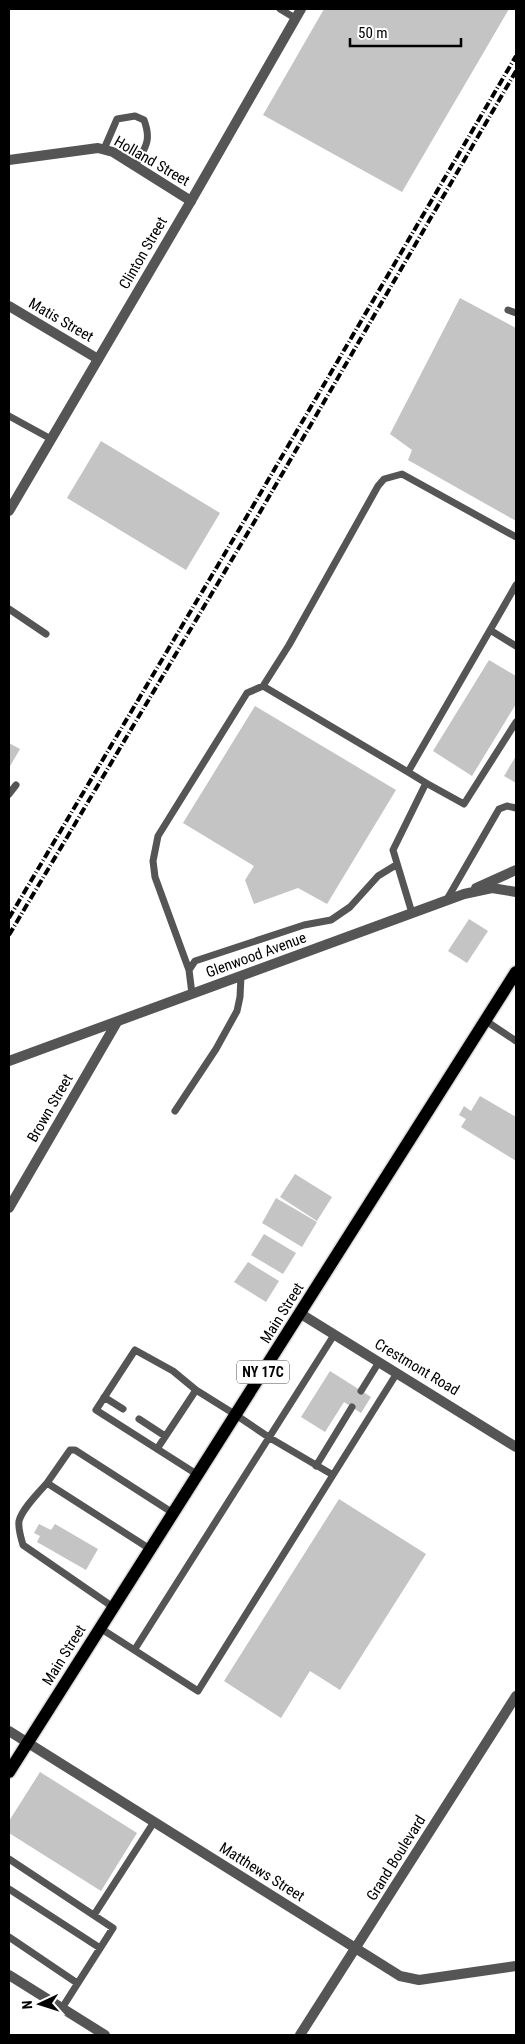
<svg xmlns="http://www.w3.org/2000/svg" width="525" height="2044" font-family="'Roboto Condensed',sans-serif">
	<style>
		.building { fill: #c4c4c4 }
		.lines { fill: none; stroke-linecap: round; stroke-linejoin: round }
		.primary-casing { stroke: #dbdbdb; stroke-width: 15 }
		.service { stroke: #555; stroke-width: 7 }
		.minor { stroke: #555; stroke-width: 10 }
		.tertiary { stroke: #555; stroke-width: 10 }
		.primary { stroke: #000; stroke-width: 12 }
		.rail { stroke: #000; stroke-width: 4; stroke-dasharray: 8 2.5 1 2.5; stroke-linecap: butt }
		.labels { text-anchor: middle; stroke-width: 4; stroke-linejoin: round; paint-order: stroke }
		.shield { fill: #fff; stroke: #4c4c4c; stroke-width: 1 }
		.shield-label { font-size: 14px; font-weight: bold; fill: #000 }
		.street-label { font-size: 15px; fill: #000; stroke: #fff }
	</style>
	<rect width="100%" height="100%" fill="#fff"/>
	<path class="building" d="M 324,9 L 509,9 L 402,192 L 263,115 Z
		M 460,298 L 516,328 L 516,521 L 408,460 L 412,450 L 390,434 Z
		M 101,441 L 220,513 L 186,570 L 67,498 Z
		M 489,660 L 516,676 L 516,704 L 472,776 L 433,751 Z
		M 255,706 L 396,790 L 327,904 L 298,888 L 254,904 L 245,880 L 254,866 L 183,823 Z
		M 9,743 L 20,749 L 9,768 Z
		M 516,756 L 516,783 L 504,776 Z
		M 469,919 L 488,931 L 467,963 L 448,951 Z
		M 480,1096 L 516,1117 L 516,1161 L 461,1127 L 466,1119 L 459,1115 L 464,1106 L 471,1111 Z
		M 295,1174 L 332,1197 L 317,1221 L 280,1197 Z
		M 276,1198 L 317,1222 L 302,1247 L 262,1223 Z
		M 264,1234 L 296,1253 L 283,1274 L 251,1255 Z
		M 248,1262 L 279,1281 L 266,1302 L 234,1282 Z
		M 330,1371 L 371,1397 L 361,1413 L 344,1402 L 325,1432 L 301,1417 Z
		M 339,1499 L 426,1554 L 340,1690 L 310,1671 L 281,1718 L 224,1681 Z
		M 39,1524 L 51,1530 L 55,1524 L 98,1549 L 86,1570 L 37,1542 L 40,1536 L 34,1533 Z
		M 40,1772 L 137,1833 L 101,1891 L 9,1833 L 9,1821 Z"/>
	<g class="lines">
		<g class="primary-casing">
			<path id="primary" d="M 9,1772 L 516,972"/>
		</g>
		<path class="service" d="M 280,9 L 295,18
			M 104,149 L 117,119 L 135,116 L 144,120 C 152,141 145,148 135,166
			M 508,310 L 516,313
			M 9,416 L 51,439
			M 9,609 L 46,634
			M 490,630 L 516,646
			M 263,686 L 408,772
			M 426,783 L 464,804 L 516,722
			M 9,794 L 16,785
			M 446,901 L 499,809 L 507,806 L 516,808
			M 412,913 L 393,850 L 426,783 L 408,772 L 516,585
			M 189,970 L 155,877 L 153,861 L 158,836 L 247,693 L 263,686 L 289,645 L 378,486 L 384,479 L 402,474 L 516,537
			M 192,994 L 189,970 L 195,961 L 304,925 L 331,920 L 350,907 L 378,876 L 396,865
			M 486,1021 L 516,1041
			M 175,1111 L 216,1049 L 237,1011 L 240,997 L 241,976
			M 361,1391 L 379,1362
			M 104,1397 L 123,1409
			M 139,1419 L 165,1436
			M 157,1449 L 196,1390
			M 316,1466 L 352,1407
			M 198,1475 L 96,1410 L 135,1350 L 173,1371 L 196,1390 L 236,1415 L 270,1438 L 333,1475 L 397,1373
			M 47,1483 C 39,1492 22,1509 19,1521 C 18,1529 21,1538 23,1545 L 113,1607
			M 150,1549 L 47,1483 L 70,1450 L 75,1450 L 173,1513
			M 100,1628 L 198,1691 L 333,1475
			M 135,1649 L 334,1335
			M 9,1859 L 113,1928 L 62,2008
			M 9,1889 L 100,1948
			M 94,1915 L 154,1822
			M 9,1937 L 77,1983"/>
		<path class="minor" d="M 9,160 L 98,148 L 113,152 L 191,201
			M 9,306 L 98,359
			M 9,1208 L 117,1022
			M 301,1314 L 516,1447
			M 9,1731 L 400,1976 L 419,1980 L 516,1966
			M 9,1975 L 105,2035
			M 300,2035 L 516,1696"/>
		<path class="tertiary" d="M 9,511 L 191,201 L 301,9
			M 476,888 L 516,870
			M 9,1061 L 464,894 L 492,888 L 516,892"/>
		<use href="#primary" class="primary"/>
		<path class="rail" d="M 9,918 L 253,506 L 516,56
			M 9,935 L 256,519 L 516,71"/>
	</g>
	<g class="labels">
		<rect class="shield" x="237" y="1360.5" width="52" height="23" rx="4"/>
		<g class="shield-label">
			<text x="263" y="1377">NY 17C</text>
		</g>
		<g class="street-label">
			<text transform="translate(152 161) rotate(30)" y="5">Holland Street</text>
			<text transform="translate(143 253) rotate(-60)" y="5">Clinton Street</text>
			<text transform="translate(61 320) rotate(30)" y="5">Matis Street</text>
			<text transform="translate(256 955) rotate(-20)" y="5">Glenwood Avenue</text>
			<text transform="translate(50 1108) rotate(-60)" y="5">Brown Street</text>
			<text transform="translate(282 1313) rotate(-58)" y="5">Main Street</text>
			<text transform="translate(417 1367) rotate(31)" y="5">Crestmont Road</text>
			<text transform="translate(64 1655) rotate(-58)" y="5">Main Street</text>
			<text transform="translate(396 1858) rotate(-58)" y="5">Grand Boulevard</text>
			<text transform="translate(262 1872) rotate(32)" y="5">Matthews Street</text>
		</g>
	</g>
	<rect width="525" height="2044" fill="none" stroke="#000000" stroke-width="20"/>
	<g transform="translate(40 2004) rotate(266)" stroke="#ffffff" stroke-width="4" paint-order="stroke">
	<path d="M0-4L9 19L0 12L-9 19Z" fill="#000000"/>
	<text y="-8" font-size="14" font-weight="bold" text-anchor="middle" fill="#000000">N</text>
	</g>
	<path d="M350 38v8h111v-8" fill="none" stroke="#000000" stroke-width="2.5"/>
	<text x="358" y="38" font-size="15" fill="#000000" stroke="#ffffff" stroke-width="4" paint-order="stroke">50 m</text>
</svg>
